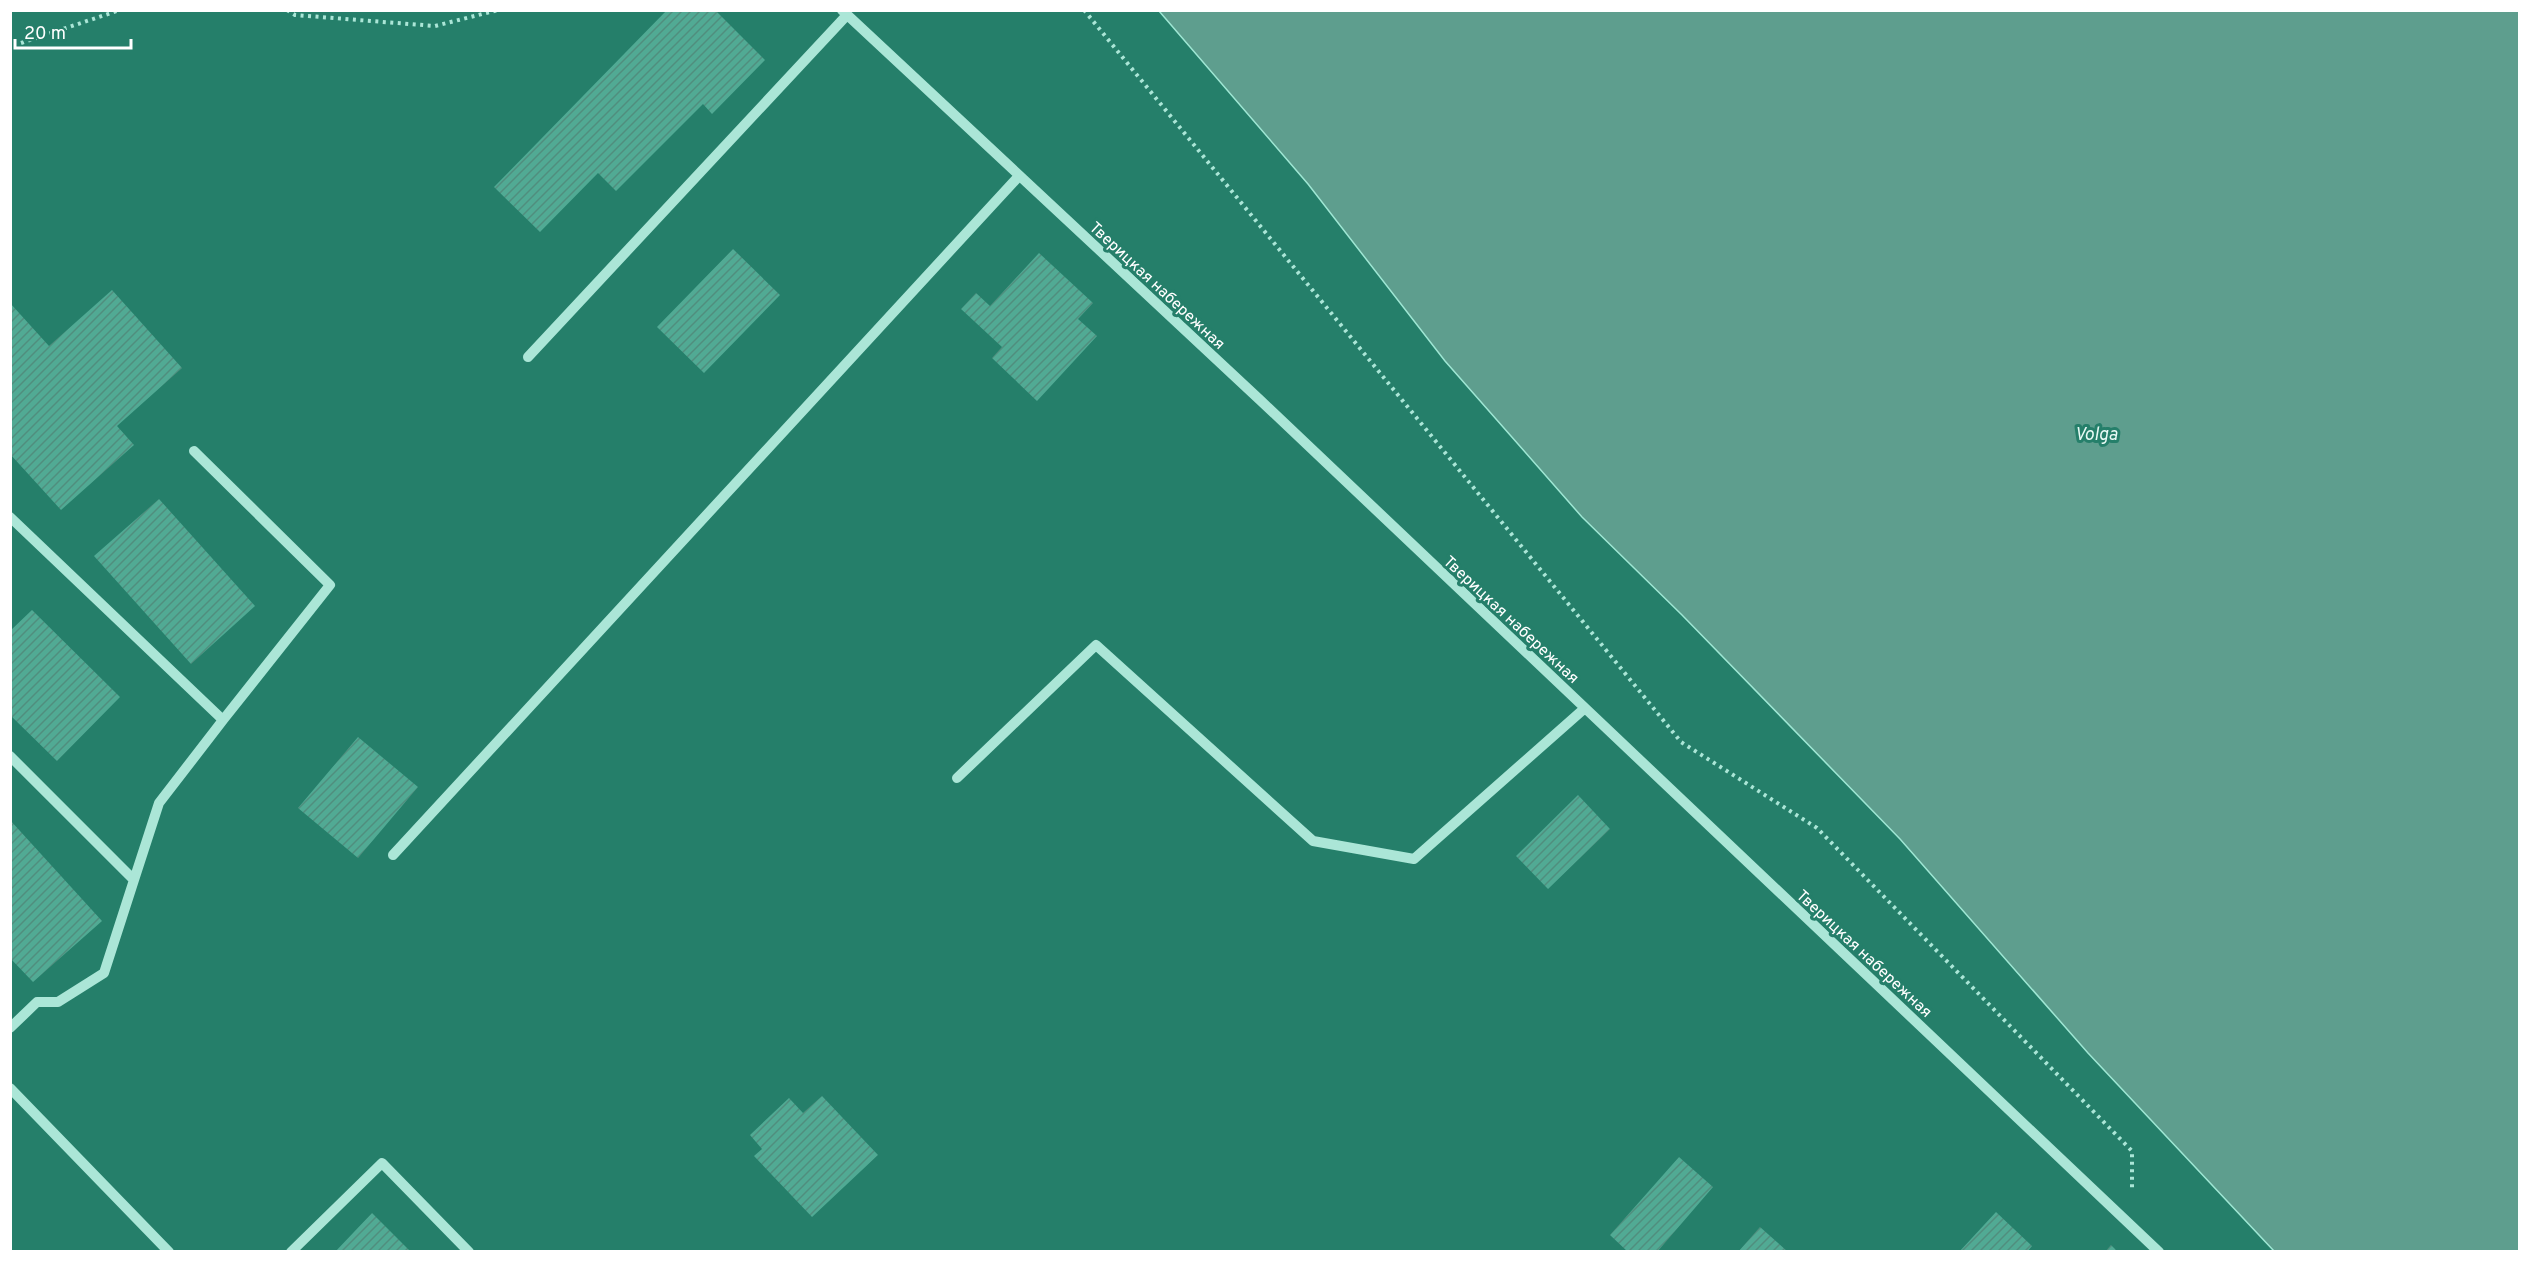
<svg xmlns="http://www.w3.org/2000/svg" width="2530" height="1262" font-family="Overpass,sans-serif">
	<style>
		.water { fill: #5e9e8e; stroke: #9fe7d4; stroke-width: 1.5 }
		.building { fill: url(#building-hatch) }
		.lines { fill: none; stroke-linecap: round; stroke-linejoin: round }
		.path { stroke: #abe6d7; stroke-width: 4; stroke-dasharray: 3 4.5; stroke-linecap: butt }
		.minor { stroke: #abe6d7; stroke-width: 10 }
		.labels { text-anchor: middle; stroke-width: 6; stroke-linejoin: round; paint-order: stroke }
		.street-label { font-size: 16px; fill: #fff; stroke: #257f6a }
		.water-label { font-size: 18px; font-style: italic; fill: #e9faf5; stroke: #257f6a }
	</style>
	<defs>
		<pattern id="building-hatch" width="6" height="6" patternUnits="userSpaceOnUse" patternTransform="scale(1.5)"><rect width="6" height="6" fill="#51aa94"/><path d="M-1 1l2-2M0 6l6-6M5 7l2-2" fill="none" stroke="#508e7e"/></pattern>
	</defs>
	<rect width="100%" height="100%" fill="#257f6a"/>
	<path class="water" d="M 1159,11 L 2519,11 L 2519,1251 L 2274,1251 L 2088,1053 L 1900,839 L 1682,615 L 1582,517 L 1445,361 L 1308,184 Z"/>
	<path class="building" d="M 667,10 L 715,10 L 765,60 L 712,114 L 703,104 L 616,191 L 598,173 L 540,232 L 494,187 Z
		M 733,249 L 780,295 L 704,373 L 657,327 Z
		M 1039,253 L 1093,303 L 1078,319 L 1097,336 L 1037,401 L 992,358 L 1002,347 L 961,309 L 976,293 L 990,306 Z
		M 112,290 L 182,368 L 117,426 L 134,445 L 61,510 L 10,454 L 10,303 L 49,346 Z
		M 159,499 L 255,606 L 191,664 L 94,556 Z
		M 32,610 L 120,697 L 57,761 L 10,715 L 10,631 Z
		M 358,737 L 418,787 L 358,858 L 298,808 Z
		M 1578,795 L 1610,829 L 1548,889 L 1516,856 Z
		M 10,820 L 102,921 L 33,982 L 10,958 Z
		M 822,1096 L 878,1155 L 812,1217 L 754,1156 L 762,1149 L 750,1135 L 789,1098 L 803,1113 Z
		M 1679,1157 L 1713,1187 L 1657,1252 L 1628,1252 L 1610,1235 Z
		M 1996,1212 L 2032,1246 L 2027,1252 L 1959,1252 Z
		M 372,1213 L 411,1252 L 335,1252 Z
		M 1760,1227 L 1788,1252 L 1738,1252 Z
		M 2111,1245 L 2118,1252 L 2105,1252 Z"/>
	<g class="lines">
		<path class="path" d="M 287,10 L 295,15 L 435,26 L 498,10
			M 1084,10 L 1681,742 L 1817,828 L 2132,1151 L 2132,1190
			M 21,43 L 120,10"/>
		<path class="minor" d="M 842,10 L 1260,400 L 2159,1252
			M 528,357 L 847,15
			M 194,451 L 330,585 L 223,720
			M 10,517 L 223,720 L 159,803 L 134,880
			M 10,756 L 134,880 L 104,973 L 58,1002 L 37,1002 L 10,1028
			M 957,778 L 1096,645 L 1313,841 L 1414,859 L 1585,708
			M 393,855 L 1019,176
			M 10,1088 L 169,1252
			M 291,1252 L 382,1163 L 469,1252"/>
	</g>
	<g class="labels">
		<g class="street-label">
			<text transform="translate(1158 285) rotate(43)" y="6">Тверицкая набережная</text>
			<text transform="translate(1512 619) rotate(43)" y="6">Тверицкая набережная</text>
			<text transform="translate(1865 953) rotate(43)" y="6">Тверицкая набережная</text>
		</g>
		<g class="water-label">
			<text x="2096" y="440">Volga</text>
		</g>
	</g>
	<rect width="2530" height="1262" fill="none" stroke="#ffffff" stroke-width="24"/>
	<path d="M15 39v9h116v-9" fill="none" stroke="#ffffff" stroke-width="3"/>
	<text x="24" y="39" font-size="18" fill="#ffffff" stroke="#257f6a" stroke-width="4.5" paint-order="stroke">20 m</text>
</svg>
